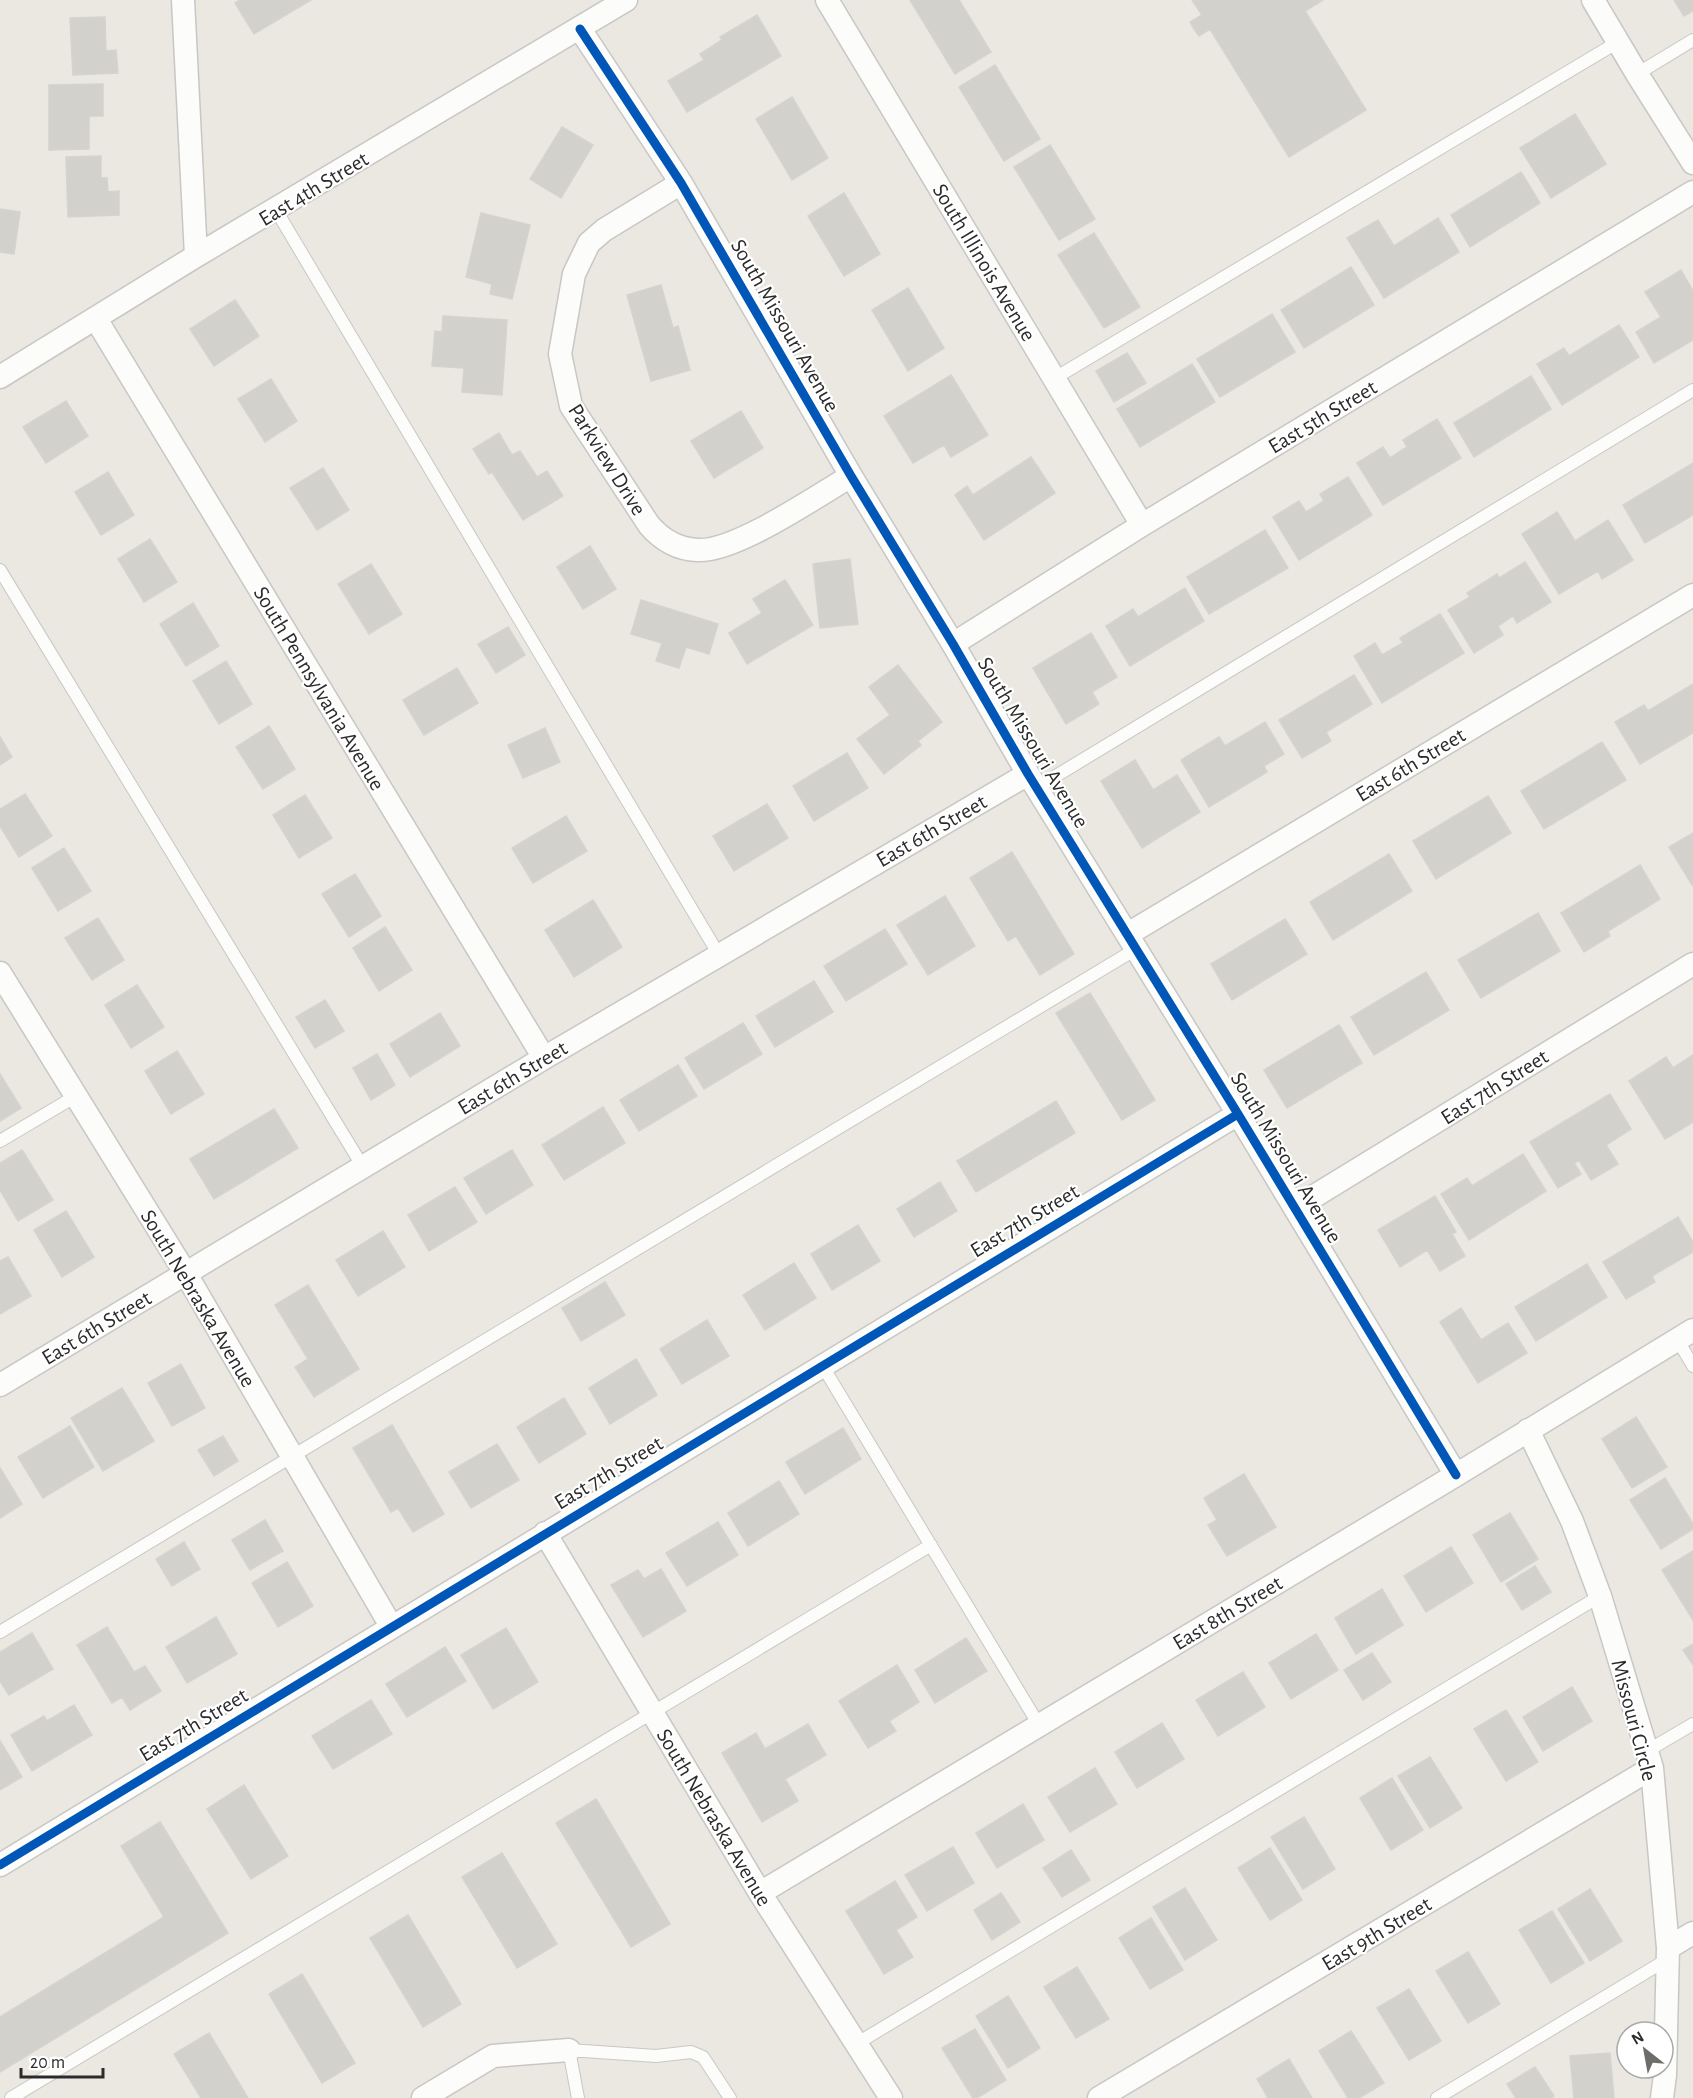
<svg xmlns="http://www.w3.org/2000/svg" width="1693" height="2098" font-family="'Alegreya Sans',sans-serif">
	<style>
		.building { fill: #d3d1cb; stroke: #d4d3cd; stroke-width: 1.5 }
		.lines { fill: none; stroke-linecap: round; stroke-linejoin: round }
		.lane-casing { stroke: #c8c7c6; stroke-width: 14 }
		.street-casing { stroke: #c8c7c6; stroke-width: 25 }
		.lane { stroke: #fcfcfa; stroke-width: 12 }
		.street { stroke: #fcfcfa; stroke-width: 22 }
		.cycleway-casing { stroke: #fff; stroke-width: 13 }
		.cycleway { stroke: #0057b8; stroke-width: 9 }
		.labels { text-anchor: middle; stroke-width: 4.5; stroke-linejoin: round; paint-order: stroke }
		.street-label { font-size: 22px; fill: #2b2b2b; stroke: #fff }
	</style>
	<rect width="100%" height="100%" fill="#eae8e0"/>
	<path class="building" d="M 240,0 L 311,0 L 254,34 L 235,3 Z
		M 910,0 L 959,0 L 991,52 L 955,74 Z
		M 1192,0 L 1323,0 L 1305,11 L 1366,110 L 1289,157 L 1210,29 L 1199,36 L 1194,29 L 1190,22 L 1202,15 Z
		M 1674,0 L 1693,0 L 1693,11 L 1684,16 Z
		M 757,15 L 781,56 L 687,112 L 668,81 L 704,60 L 700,54 L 722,40 L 720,37 Z
		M 105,17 L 106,51 L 116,50 L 118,73 L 73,75 L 70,18 Z
		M 995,65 L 1040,139 L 1004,161 L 959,87 Z
		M 103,84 L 103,116 L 89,116 L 89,149 L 49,150 L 49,85 Z
		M 792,97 L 828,158 L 792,180 L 756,119 Z
		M 1575,114 L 1606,164 L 1551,198 L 1520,148 Z
		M 562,127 L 593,145 L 561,198 L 530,179 Z
		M 1050,145 L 1095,219 L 1059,240 L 1014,167 Z
		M 101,156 L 101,178 L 107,178 L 108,192 L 119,191 L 119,215 L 68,217 L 66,157 Z
		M 1521,172 L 1540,203 L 1470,247 L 1451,215 Z
		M 844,193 L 880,254 L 844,276 L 808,216 Z
		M 0,209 L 20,212 L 14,254 L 0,252 Z
		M 481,213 L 530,225 L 512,299 L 490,294 L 492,284 L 466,277 Z
		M 1438,218 L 1459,252 L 1384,298 L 1347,238 L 1378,220 L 1394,246 Z
		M 1094,233 L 1140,307 L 1104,328 L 1058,255 Z
		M 1351,267 L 1374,305 L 1304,348 L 1281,310 Z
		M 1681,270 L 1693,291 L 1693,340 L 1654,363 L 1636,332 L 1661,317 L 1645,292 Z
		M 661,285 L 673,328 L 678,326 L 690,370 L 651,381 L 627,295 Z
		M 908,288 L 944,348 L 908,371 L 872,310 Z
		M 235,300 L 259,336 L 214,366 L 190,329 Z
		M 1272,314 L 1295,352 L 1220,397 L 1197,359 Z
		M 443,316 L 507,320 L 502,395 L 462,392 L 464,368 L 432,366 L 435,331 L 442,332 Z
		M 1619,325 L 1639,357 L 1562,405 L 1537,364 L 1564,348 L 1569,356 Z
		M 1127,353 L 1146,383 L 1114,402 L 1096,371 Z
		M 1192,364 L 1215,402 L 1140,447 L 1117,409 Z
		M 951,375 L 988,435 L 951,457 L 944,445 L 913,463 L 884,416 Z
		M 1531,376 L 1551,409 L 1474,457 L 1454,423 Z
		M 271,379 L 297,421 L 265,442 L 238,399 Z
		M 66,401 L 88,436 L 46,463 L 23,427 Z
		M 741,411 L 763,448 L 714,478 L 691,441 Z
		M 1437,419 L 1461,458 L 1383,505 L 1357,463 L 1383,447 L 1390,458 L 1407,447 L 1403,440 Z
		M 499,433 L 512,455 L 520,451 L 537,477 L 547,471 L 563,496 L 523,520 L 492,472 L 489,474 L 473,449 Z
		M 1031,457 L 1055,493 L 984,540 L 955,495 L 967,486 L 973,495 Z
		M 1693,463 L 1693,515 L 1645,543 L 1623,505 Z
		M 323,468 L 349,510 L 317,530 L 290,488 Z
		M 108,472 L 134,515 L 101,535 L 75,492 Z
		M 1348,477 L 1372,515 L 1299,560 L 1273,517 L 1299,501 L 1306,512 L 1324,501 L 1320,494 Z
		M 1557,512 L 1575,541 L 1608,520 L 1633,560 L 1602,579 L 1598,571 L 1559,594 L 1522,534 Z
		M 1265,530 L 1288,568 L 1209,614 L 1187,577 Z
		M 150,539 L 177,582 L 144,602 L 118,559 Z
		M 590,546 L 616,589 L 583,609 L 557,567 Z
		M 850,559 L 858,624 L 820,628 L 813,564 Z
		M 1525,562 L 1551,602 L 1517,623 L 1513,616 L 1498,626 L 1503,635 L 1474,653 L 1448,610 L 1470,597 L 1467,593 L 1497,574 L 1499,578 Z
		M 371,564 L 402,614 L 369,634 L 338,584 Z
		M 785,580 L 813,625 L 747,664 L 729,633 L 762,613 L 753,599 Z
		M 1185,588 L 1204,621 L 1130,666 L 1106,626 L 1133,609 L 1138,617 Z
		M 641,600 L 718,624 L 709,654 L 686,647 L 679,668 L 656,661 L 662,643 L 631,634 Z
		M 193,603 L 219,646 L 186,666 L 160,624 Z
		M 1440,614 L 1464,653 L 1382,703 L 1354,656 L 1375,643 L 1382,655 L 1403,643 L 1400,638 Z
		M 508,627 L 525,655 L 496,673 L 478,644 Z
		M 1091,633 L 1117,677 L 1092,692 L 1099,704 L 1066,724 L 1033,668 Z
		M 226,661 L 252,704 L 219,724 L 193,681 Z
		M 898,665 L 942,722 L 918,741 L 921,745 L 884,774 L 857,739 L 890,715 L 869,687 Z
		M 457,668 L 478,703 L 424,735 L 403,700 Z
		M 1354,675 L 1372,704 L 1326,732 L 1331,741 L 1302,758 L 1279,720 Z
		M 1693,684 L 1693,733 L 1640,764 L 1615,722 L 1644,705 L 1648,711 Z
		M 1265,722 L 1284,754 L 1264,766 L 1267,772 L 1209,807 L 1181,760 L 1219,737 L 1225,746 Z
		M 269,726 L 295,769 L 263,789 L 236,747 Z
		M 545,728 L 560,762 L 523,778 L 508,745 Z
		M 0,737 L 12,757 L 0,765 Z
		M 1602,742 L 1626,780 L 1544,829 L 1521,791 Z
		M 847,753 L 868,788 L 814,821 L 793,786 Z
		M 1135,760 L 1153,790 L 1177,775 L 1200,812 L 1142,848 L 1101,781 Z
		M 25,794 L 52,836 L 19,857 L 0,826 L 0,809 Z
		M 305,795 L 332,838 L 299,858 L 273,815 Z
		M 1488,796 L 1511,833 L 1436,879 L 1413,841 Z
		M 767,804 L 788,838 L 734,871 L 713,836 Z
		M 566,816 L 587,851 L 533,883 L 512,848 Z
		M 1693,833 L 1693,885 L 1692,885 L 1669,847 Z
		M 64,848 L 91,891 L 58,911 L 32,868 Z
		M 1012,852 L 1074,954 L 1040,975 L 1016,936 L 1008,941 L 970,878 Z
		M 1389,854 L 1412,891 L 1333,940 L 1310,902 Z
		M 1640,865 L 1660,899 L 1608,931 L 1610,936 L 1584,952 L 1561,913 Z
		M 355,874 L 381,916 L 349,937 L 322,894 Z
		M 945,896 L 975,946 L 928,975 L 897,925 Z
		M 593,900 L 622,947 L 574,977 L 545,930 Z
		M 1538,913 L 1560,951 L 1481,998 L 1458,960 Z
		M 98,918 L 124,960 L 92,980 L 65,938 Z
		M 1285,919 L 1307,954 L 1232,1000 L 1211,964 Z
		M 385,927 L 412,970 L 379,991 L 353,948 Z
		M 885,929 L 907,964 L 846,1001 L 824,966 Z
		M 1426,972 L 1449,1010 L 1374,1055 L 1351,1017 Z
		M 814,981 L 833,1012 L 775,1047 L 756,1016 Z
		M 137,985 L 164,1027 L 131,1048 L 105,1005 Z
		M 1090,993 L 1155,1100 L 1122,1120 L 1056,1013 Z
		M 325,1000 L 344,1031 L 315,1048 L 296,1017 Z
		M 440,1013 L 460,1046 L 410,1077 L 390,1044 Z
		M 743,1023 L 762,1054 L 704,1089 L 685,1058 Z
		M 1339,1025 L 1362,1063 L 1287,1108 L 1264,1070 Z
		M 177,1051 L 204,1094 L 171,1114 L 145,1071 Z
		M 377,1054 L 395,1085 L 371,1100 L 353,1068 Z
		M 1693,1055 L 1693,1122 L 1665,1139 L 1629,1081 L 1666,1057 L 1673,1068 Z
		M 678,1065 L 697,1096 L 639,1131 L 620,1100 Z
		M 0,1074 L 21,1108 L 0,1121 Z
		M 1610,1094 L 1631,1129 L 1606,1145 L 1618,1164 L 1591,1180 L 1579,1160 L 1574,1163 L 1581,1174 L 1558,1188 L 1530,1142 Z
		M 1056,1101 L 1075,1133 L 976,1192 L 957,1161 Z
		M 603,1107 L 625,1143 L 564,1180 L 542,1145 Z
		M 274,1109 L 298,1148 L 214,1199 L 190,1159 Z
		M 22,1150 L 53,1200 L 18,1221 L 0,1190 L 0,1163 Z
		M 512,1150 L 533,1185 L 486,1214 L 464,1178 Z
		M 1523,1154 L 1546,1191 L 1469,1240 L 1441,1194 L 1467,1178 L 1472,1186 Z
		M 940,1182 L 957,1211 L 914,1237 L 897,1209 Z
		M 455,1187 L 477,1222 L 429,1251 L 408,1215 Z
		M 1435,1196 L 1456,1232 L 1452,1234 L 1465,1256 L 1440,1271 L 1427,1250 L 1400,1267 L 1378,1230 Z
		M 66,1211 L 94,1257 L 62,1277 L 34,1230 Z
		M 1678,1217 L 1693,1242 L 1693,1252 L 1652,1276 L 1655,1282 L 1626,1299 L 1603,1262 Z
		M 858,1225 L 880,1261 L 832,1290 L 811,1254 Z
		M 383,1231 L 405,1267 L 358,1296 L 336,1260 Z
		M 8,1257 L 31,1296 L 0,1314 L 0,1261 Z
		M 794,1263 L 816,1298 L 765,1330 L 743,1295 Z
		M 1587,1264 L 1607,1297 L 1536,1341 L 1515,1307 Z
		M 605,1282 L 625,1315 L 581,1341 L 562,1308 Z
		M 308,1285 L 359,1369 L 314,1397 L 295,1367 L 308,1359 L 275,1305 Z
		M 1461,1308 L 1481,1340 L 1508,1323 L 1527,1353 L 1478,1383 L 1440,1322 Z
		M 707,1320 L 729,1356 L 682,1384 L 660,1349 Z
		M 636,1359 L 657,1395 L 610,1424 L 589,1388 Z
		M 181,1364 L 205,1408 L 172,1426 L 148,1383 Z
		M 122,1388 L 154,1441 L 103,1471 L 71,1418 Z
		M 564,1398 L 586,1434 L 539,1463 L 517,1427 Z
		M 1636,1417 L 1667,1467 L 1632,1488 L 1602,1439 Z
		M 392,1425 L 444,1514 L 413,1532 L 398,1508 L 391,1512 L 353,1448 Z
		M 70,1426 L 94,1467 L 43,1498 L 18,1457 Z
		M 843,1428 L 861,1459 L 805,1494 L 786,1462 Z
		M 223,1436 L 238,1461 L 214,1476 L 198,1450 Z
		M 497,1444 L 519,1480 L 471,1508 L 449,1472 Z
		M 0,1468 L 22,1504 L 0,1518 Z
		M 1244,1474 L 1276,1527 L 1227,1556 L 1208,1525 L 1217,1520 L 1204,1498 Z
		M 1665,1478 L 1693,1524 L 1693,1529 L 1661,1549 L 1630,1500 Z
		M 779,1481 L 799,1514 L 748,1546 L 728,1513 Z
		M 1510,1513 L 1538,1559 L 1501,1582 L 1473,1535 Z
		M 265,1520 L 283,1551 L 250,1570 L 232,1540 Z
		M 718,1522 L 738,1555 L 687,1586 L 666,1553 Z
		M 184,1542 L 200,1569 L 172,1586 L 156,1559 Z
		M 1451,1547 L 1473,1583 L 1426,1612 L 1404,1576 Z
		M 1693,1551 L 1693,1620 L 1662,1570 Z
		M 287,1562 L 313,1606 L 278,1627 L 252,1583 Z
		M 1535,1566 L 1551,1592 L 1522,1610 L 1506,1584 Z
		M 661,1569 L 686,1611 L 643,1637 L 611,1585 L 638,1570 L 644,1579 Z
		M 1382,1589 L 1403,1625 L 1356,1654 L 1335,1618 Z
		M 216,1617 L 237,1654 L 187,1683 L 166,1647 Z
		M 107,1627 L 134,1672 L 145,1666 L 161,1691 L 130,1710 L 122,1697 L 112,1703 L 77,1645 Z
		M 506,1628 L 538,1682 L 493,1709 L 461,1655 Z
		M 32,1633 L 53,1669 L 9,1695 L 0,1681 L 0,1652 Z
		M 1316,1634 L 1338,1670 L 1291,1699 L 1269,1663 Z
		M 966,1638 L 987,1671 L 935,1703 L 915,1670 Z
		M 1693,1644 L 1693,1665 L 1683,1650 Z
		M 445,1647 L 466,1681 L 407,1717 L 386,1684 Z
		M 1372,1653 L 1391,1682 L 1363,1700 L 1344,1670 Z
		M 897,1665 L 919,1702 L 889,1721 L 896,1731 L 868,1748 L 839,1701 Z
		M 1243,1672 L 1265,1707 L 1218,1736 L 1196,1700 Z
		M 1572,1687 L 1592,1721 L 1543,1751 L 1523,1717 Z
		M 371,1700 L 392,1734 L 333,1769 L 312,1736 Z
		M 74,1705 L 92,1735 L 32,1771 L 11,1735 L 44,1716 L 47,1721 Z
		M 1506,1710 L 1538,1762 L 1506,1781 L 1474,1729 Z
		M 1162,1723 L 1184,1759 L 1137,1788 L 1115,1752 Z
		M 808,1724 L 826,1755 L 785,1779 L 798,1801 L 762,1822 L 722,1753 L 756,1733 L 765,1749 Z
		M 0,1741 L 22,1777 L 0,1790 Z
		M 1430,1757 L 1462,1808 L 1430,1828 L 1398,1776 Z
		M 1095,1768 L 1117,1804 L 1070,1832 L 1048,1797 Z
		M 1392,1778 L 1423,1830 L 1391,1850 L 1360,1798 Z
		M 244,1785 L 288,1856 L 251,1879 L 207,1809 Z
		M 596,1799 L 670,1924 L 631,1947 L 556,1823 Z
		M 1023,1804 L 1044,1840 L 997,1868 L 976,1833 Z
		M 1304,1817 L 1335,1869 L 1303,1889 L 1271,1837 Z
		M 160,1822 L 228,1933 L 0,2072 L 0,2017 L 164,1917 L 121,1846 Z
		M 953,1847 L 974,1883 L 927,1911 L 905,1875 Z
		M 1270,1848 L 1302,1900 L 1270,1920 L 1238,1868 Z
		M 1071,1850 L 1090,1880 L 1062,1897 L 1043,1868 Z
		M 502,1853 L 557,1944 L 517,1968 L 462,1877 Z
		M 895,1881 L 917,1917 L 896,1930 L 913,1957 L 884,1974 L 846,1911 Z
		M 1185,1888 L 1217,1940 L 1185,1960 L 1153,1907 Z
		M 1590,1889 L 1622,1941 L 1590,1961 L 1558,1909 Z
		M 1001,1893 L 1020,1922 L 992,1940 L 974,1910 Z
		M 1552,1911 L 1584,1963 L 1551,1983 L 1519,1930 Z
		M 408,1915 L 461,2004 L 423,2027 L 370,1938 Z
		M 1151,1918 L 1183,1970 L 1150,1989 L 1119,1938 Z
		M 1468,1952 L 1500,2004 L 1468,2023 L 1436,1971 Z
		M 1077,1967 L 1109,2019 L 1076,2038 L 1044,1987 Z
		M 302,1974 L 355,2063 L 322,2083 L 269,1994 Z
		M 1409,1989 L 1441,2041 L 1409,2060 L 1377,2008 Z
		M 1008,1996 L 1040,2048 L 1008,2068 L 976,2016 Z
		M 975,2029 L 1006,2080 L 977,2098 L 973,2098 L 942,2048 Z
		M 1351,2031 L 1384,2083 L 1359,2098 L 1348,2098 L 1319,2051 Z
		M 209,2033 L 248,2098 L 201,2098 L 174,2054 Z
		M 1610,2053 L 1614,2098 L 1574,2098 L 1570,2056 Z
		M 1289,2059 L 1312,2098 L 1268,2098 L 1257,2079 Z
		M 1535,2067 L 1554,2096 L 1551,2098 L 1516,2098 L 1507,2084 Z"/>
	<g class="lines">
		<g class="lane-casing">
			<path id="lane" d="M 1637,74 L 1693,40
				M 276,210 L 719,955
				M 1055,378 L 1618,42
				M 0,570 L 363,1167
				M 1036,788 L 1693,390
				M 0,1141 L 76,1096
				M 1677,1339 L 1693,1366
				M 822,1365 L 1039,1725
				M 0,1632 L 1136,949
				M 1647,1751 L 1693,1724
				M 856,2044 L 1600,1596
				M 11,2098 L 931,1545
				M 578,2098 L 569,2050 L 656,2056 L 691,2052 L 703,2057 L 730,2098
				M 1437,2098 L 1668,1959"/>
		</g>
		<g class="street-casing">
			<path id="street" d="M 183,0 L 196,256
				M 827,0 L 1142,525
				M 1593,0 L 1637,74 L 1693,163
				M 580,29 L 681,183 L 851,476 L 953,644 L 1028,774 L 1238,1114 L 1456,1475
				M 681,183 L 604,230 L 589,243 L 574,274 L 560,354 L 571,406 L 649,525 C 661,539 677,549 697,550 C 734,553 817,496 851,476
				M 96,319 L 544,1058
				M 0,377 L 196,256 L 626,0
				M 953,644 L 1142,525 L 1693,192
				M 1128,934 L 1693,595
				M 0,973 L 186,1274 L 391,1626
				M 1295,1208 L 1693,964
				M 0,1385 L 544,1058 L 1028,774
				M 1528,1430 L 1572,1521 L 1600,1596 L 1652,1768 L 1668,1948 L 1665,2075 L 1662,2098
				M 545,1533 L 760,1893 L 891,2098
				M 0,1865 L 1238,1114
				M 760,1893 L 1456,1475 L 1693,1330
				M 1668,1948 L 1693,1933
				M 423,2098 L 493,2056 L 569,2050
				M 1099,2098 L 1652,1768"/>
		</g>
		<use href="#lane" class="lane"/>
		<use href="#street" class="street"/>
		<g class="cycleway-casing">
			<path id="cycleway" d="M 580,29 L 681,183 L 851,476 L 953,644 L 1028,774 L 1238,1114 L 1456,1475
				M 0,1865 L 1238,1114"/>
		</g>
		<use href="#cycleway" class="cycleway"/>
	</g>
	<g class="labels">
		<g class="street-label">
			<text transform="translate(313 188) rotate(-31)" y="8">East 4th Street</text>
			<text transform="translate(985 262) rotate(59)" y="8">South Illinois Avenue</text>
			<text transform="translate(786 325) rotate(60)" y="8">South Missouri Avenue</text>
			<text transform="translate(1322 416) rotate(-31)" y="8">East 5th Street</text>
			<text transform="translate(608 459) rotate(58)" y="8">Parkview Drive</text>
			<text transform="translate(320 688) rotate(59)" y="8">South Pennsylvania Avenue</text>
			<text transform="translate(1034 742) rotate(59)" y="8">South Missouri Avenue</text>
			<text transform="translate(1410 764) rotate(-31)" y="8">East 6th Street</text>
			<text transform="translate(931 830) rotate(-30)" y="8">East 6th Street</text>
			<text transform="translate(512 1077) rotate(-31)" y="8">East 6th Street</text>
			<text transform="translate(1494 1086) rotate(-32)" y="8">East 7th Street</text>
			<text transform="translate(1287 1157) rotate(59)" y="8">South Missouri Avenue</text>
			<text transform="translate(1024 1220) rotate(-31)" y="8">East 7th Street</text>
			<text transform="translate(199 1298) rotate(59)" y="8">South Nebraska Avenue</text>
			<text transform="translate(96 1327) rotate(-31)" y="8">East 6th Street</text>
			<text transform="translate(608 1472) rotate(-31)" y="8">East 7th Street</text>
			<text transform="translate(1227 1612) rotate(-31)" y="8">East 8th Street</text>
			<text transform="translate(1635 1720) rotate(75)" y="8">Missouri Circle</text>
			<text transform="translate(193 1724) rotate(-31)" y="8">East 7th Street</text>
			<text transform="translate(715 1817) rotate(59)" y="8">South Nebraska Avenue</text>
			<text transform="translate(1376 1933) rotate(-31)" y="8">East 9th Street</text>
		</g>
	</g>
	<g transform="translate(1645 2050) rotate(329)"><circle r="28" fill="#ffffff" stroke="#aaaaaa" stroke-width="1.5"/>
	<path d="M0-4.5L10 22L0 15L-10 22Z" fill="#6e6d6a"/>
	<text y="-9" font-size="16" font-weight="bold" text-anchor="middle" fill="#2b2b2b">N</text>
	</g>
	<path d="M21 2068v9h82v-9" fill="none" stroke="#2b2b2b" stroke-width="3"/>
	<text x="30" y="2068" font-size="18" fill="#2b2b2b" stroke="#ffffff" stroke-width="4.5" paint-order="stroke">20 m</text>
</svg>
